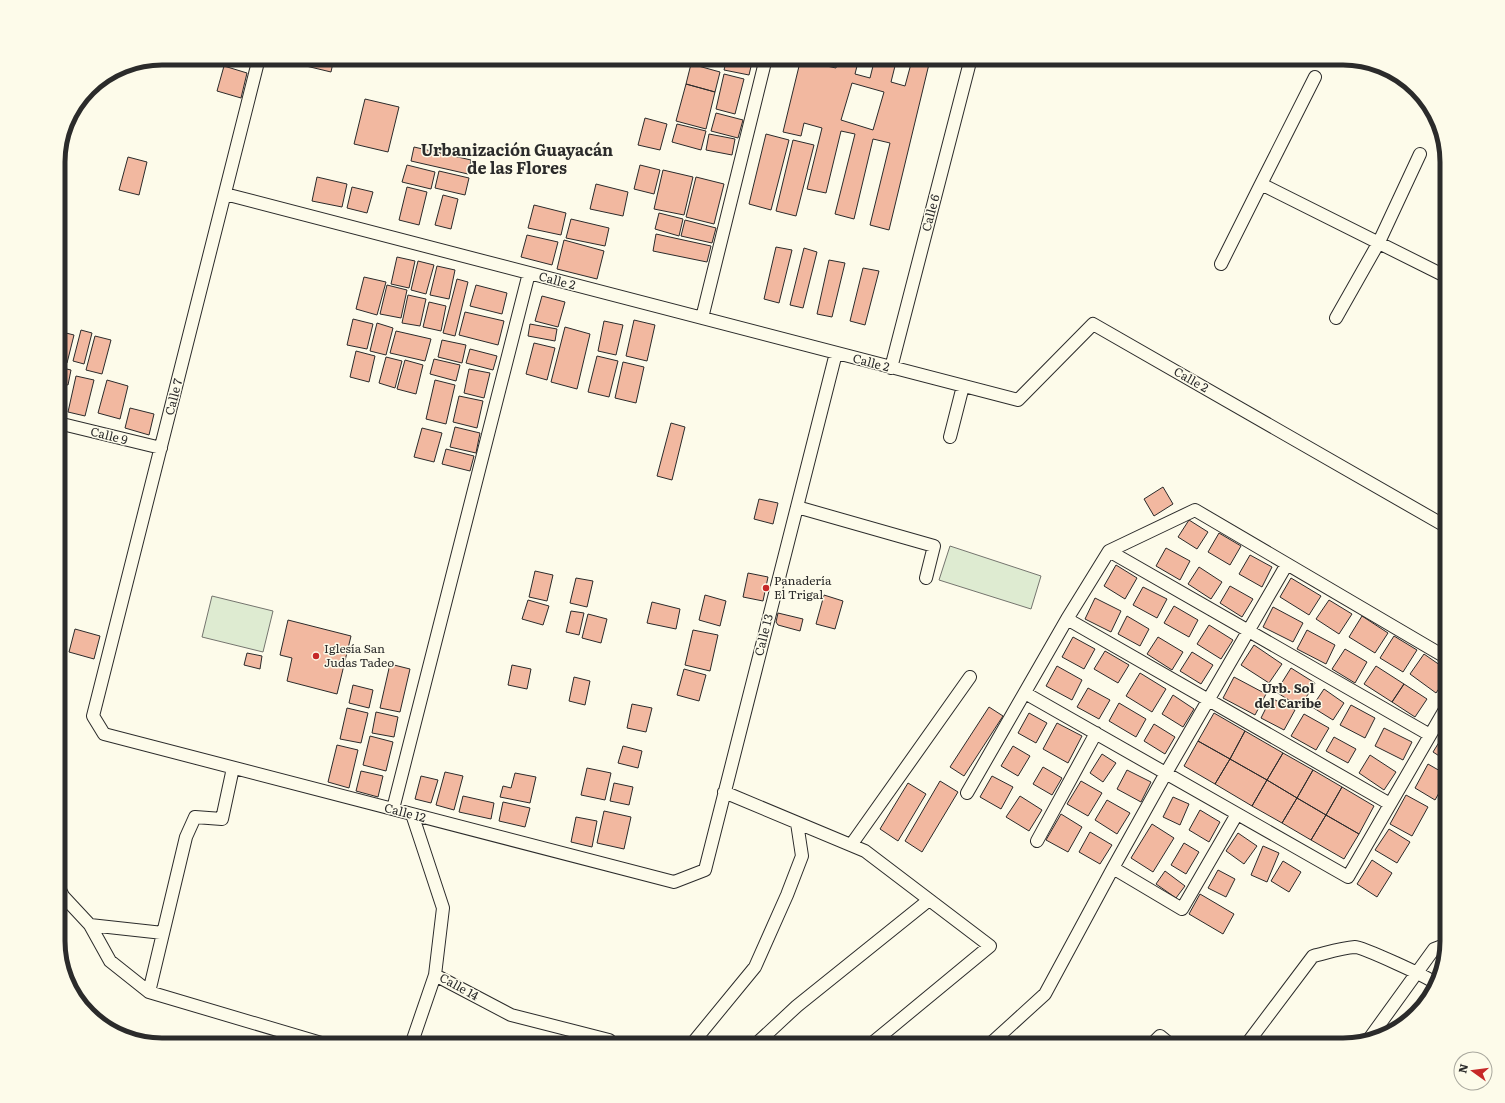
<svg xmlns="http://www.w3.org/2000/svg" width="1505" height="1103" font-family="Literata,serif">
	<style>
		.green { fill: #deebd1; stroke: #74746e }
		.building { fill: #f2b8a0; stroke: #2b2b2b; fill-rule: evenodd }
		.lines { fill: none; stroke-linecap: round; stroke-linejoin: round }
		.minor-casing { stroke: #2b2b2b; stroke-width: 14 }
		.minor { stroke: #fdfbea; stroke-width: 12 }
		.poi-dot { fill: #c62828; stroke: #fdfbea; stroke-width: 1.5 }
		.labels { text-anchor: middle; stroke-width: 3; stroke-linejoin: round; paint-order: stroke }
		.street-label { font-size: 12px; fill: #2b2b2b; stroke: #fdfbea }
		.poi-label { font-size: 12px; fill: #2b2b2b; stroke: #fdfbea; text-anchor: start }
		.neighbourhood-label { font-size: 13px; font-weight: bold; fill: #2b2b2b; stroke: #fdfbea }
		.district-label { font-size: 16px; font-weight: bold; fill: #2b2b2b; stroke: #fdfbea }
		.rim { fill: none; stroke: #2b2b2b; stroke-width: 5 }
	</style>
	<rect width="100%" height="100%" fill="#fdfbea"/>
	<path class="green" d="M 950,546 L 1041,576 L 1031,609 L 939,580 Z
		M 212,596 L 273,611 L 263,652 L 202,637 Z"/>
	<path class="building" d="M 277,58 L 302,58 L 300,64 Z
		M 308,58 L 334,58 L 331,72 L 306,66 Z
		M 694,58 L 723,58 L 721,66 L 693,60 Z
		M 727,58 L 753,58 L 749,75 L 724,70 Z
		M 801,58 L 823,58 L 822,65 L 836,68 L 838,58 L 859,58 L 855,74 L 870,78 L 875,58 L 897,58 L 891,82 L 905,86 L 912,60 L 929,64 L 889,230 L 870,225 L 890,143 L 873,139 L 854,219 L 835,214 L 855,134 L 841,131 L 826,193 L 807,189 L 822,128 L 804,123 L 801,136 L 783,132 ZM 852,83 L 884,92 L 873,130 L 841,120 Z
		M 691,64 L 720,72 L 715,92 L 686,84 Z
		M 224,66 L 247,73 L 241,98 L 217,91 Z
		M 724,74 L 744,79 L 735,114 L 716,109 Z
		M 686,84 L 715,92 L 706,129 L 676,121 Z
		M 365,99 L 399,107 L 388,152 L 354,144 Z
		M 716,113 L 743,120 L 738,138 L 711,131 Z
		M 645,118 L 667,124 L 660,150 L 638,145 Z
		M 677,124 L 706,131 L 701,150 L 672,142 Z
		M 709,134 L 735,139 L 732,155 L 706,150 Z
		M 766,134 L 789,140 L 771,210 L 749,204 Z
		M 793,140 L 814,145 L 796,216 L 776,211 Z
		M 414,147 L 471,160 L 468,174 L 411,161 Z
		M 128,157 L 147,162 L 139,195 L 119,190 Z
		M 407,165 L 435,172 L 431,189 L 402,182 Z
		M 640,165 L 660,170 L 654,194 L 634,189 Z
		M 663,170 L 693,177 L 684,215 L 654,209 Z
		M 439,171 L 469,178 L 465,195 L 435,188 Z
		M 317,177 L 347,184 L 342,207 L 312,201 Z
		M 696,177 L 724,184 L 714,224 L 686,217 Z
		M 596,184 L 628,192 L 623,216 L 590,209 Z
		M 352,187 L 373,192 L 367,213 L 347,208 Z
		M 407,187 L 427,192 L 419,225 L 399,220 Z
		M 443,195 L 458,199 L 451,229 L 435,225 Z
		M 534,205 L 566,213 L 561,235 L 528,228 Z
		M 659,213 L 683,219 L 679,236 L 655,229 Z
		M 571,219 L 609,228 L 605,246 L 566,238 Z
		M 685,220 L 716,228 L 712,243 L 681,236 Z
		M 656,234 L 711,246 L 707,262 L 653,251 Z
		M 527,235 L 558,242 L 552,265 L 521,257 Z
		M 564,240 L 604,251 L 597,279 L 557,269 Z
		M 776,247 L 792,250 L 779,303 L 764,299 Z
		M 804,248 L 817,252 L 803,308 L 790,305 Z
		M 397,257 L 415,261 L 409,288 L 391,284 Z
		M 829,260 L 845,263 L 832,317 L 817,314 Z
		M 418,261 L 434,265 L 426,294 L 411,290 Z
		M 437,266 L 455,270 L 449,299 L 430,295 Z
		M 863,268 L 879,271 L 865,325 L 850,321 Z
		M 364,277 L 386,282 L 377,315 L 356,309 Z
		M 457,279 L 468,282 L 455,336 L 443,333 Z
		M 387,285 L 407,290 L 401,318 L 380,314 Z
		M 476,285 L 507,293 L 502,314 L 470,306 Z
		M 408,295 L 426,299 L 420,326 L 402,323 Z
		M 542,296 L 565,302 L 558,327 L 535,321 Z
		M 429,302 L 446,306 L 441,331 L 423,327 Z
		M 465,312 L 504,321 L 498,345 L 459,335 Z
		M 353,319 L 373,324 L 367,349 L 347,345 Z
		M 634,320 L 655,325 L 647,361 L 626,356 Z
		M 604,321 L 623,325 L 616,355 L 598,351 Z
		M 377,323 L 393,328 L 386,355 L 370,351 Z
		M 530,324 L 557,329 L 555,341 L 528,336 Z
		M 565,327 L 590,334 L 577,389 L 551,382 Z
		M 81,330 L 92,333 L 84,364 L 73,361 Z
		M 58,331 L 74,335 L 67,363 L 58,360 Z
		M 396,331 L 431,339 L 425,361 L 390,353 Z
		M 95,336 L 111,340 L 102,374 L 86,370 Z
		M 442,340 L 466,345 L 462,363 L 438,357 Z
		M 534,343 L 555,348 L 547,380 L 526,374 Z
		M 470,349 L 497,356 L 493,370 L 466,363 Z
		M 356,351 L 375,356 L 369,382 L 350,377 Z
		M 597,356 L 618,361 L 609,397 L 588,392 Z
		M 386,357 L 402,361 L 395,388 L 379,383 Z
		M 434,359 L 460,365 L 456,381 L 430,374 Z
		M 405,360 L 423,365 L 416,394 L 397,389 Z
		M 623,362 L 644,367 L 636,403 L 615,398 Z
		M 58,367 L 71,370 L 68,385 L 58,383 Z
		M 469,369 L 490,373 L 484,398 L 464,393 Z
		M 76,376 L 94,380 L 85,416 L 68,412 Z
		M 107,380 L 128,386 L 120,419 L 98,413 Z
		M 435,380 L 455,385 L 446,424 L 426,419 Z
		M 58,389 L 66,391 L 61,409 L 58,409 Z
		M 459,396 L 483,401 L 477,428 L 453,422 Z
		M 130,408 L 154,414 L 149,435 L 125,428 Z
		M 671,423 L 685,427 L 672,480 L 657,476 Z
		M 455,427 L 480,433 L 476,453 L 450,447 Z
		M 422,428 L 442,433 L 434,462 L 414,457 Z
		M 446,449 L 474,456 L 470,471 L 442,464 Z
		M 1163,487 L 1173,504 L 1154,516 L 1144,499 Z
		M 759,499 L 778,503 L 773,524 L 754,519 Z
		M 1189,520 L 1208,532 L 1197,549 L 1178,537 Z
		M 1219,533 L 1241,546 L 1230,565 L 1208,552 Z
		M 1166,548 L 1190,561 L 1180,580 L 1156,566 Z
		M 1250,555 L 1272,567 L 1262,587 L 1239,574 Z
		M 1116,565 L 1137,578 L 1125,599 L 1104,586 Z
		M 1199,567 L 1222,582 L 1211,599 L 1188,584 Z
		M 535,571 L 553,575 L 547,601 L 529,597 Z
		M 748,573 L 768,577 L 763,601 L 743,597 Z
		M 576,578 L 593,581 L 587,607 L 570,603 Z
		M 1291,578 L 1321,596 L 1309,615 L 1280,597 Z
		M 1230,586 L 1253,599 L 1242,617 L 1220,603 Z
		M 1143,587 L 1167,599 L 1157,618 L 1133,605 Z
		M 705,595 L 726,601 L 720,626 L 699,620 Z
		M 824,595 L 843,601 L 835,629 L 816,624 Z
		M 1095,598 L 1121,611 L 1111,632 L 1085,619 Z
		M 528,600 L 549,606 L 543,625 L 522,619 Z
		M 1329,600 L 1352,614 L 1339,634 L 1316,619 Z
		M 652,602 L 680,609 L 676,629 L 647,623 Z
		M 1174,606 L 1198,620 L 1189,637 L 1164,623 Z
		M 1273,607 L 1303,623 L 1293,642 L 1263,627 Z
		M 571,611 L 584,613 L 579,635 L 566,632 Z
		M 778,613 L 803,619 L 800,631 L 778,625 L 776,622 Z
		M 588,614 L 607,619 L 601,643 L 582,638 Z
		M 1127,616 L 1149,629 L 1140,646 L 1118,634 Z
		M 1362,616 L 1388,633 L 1375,653 L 1349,637 Z
		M 288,620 L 351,636 L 337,694 L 287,681 L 292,658 L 280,655 Z
		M 1209,625 L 1233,640 L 1221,659 L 1197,644 Z
		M 75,629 L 100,636 L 94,659 L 69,652 Z
		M 693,630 L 718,635 L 710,671 L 685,665 Z
		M 1307,630 L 1335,645 L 1326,664 L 1297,649 Z
		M 1394,636 L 1417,650 L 1403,672 L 1380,658 Z
		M 1073,637 L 1095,649 L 1084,669 L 1062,657 Z
		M 1158,637 L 1183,652 L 1172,670 L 1147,654 Z
		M 1254,645 L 1282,664 L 1269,683 L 1241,665 Z
		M 1345,649 L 1367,662 L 1355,683 L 1332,669 Z
		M 1105,651 L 1129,665 L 1118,683 L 1094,669 Z
		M 1192,652 L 1213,665 L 1201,684 L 1180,671 Z
		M 247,653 L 262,656 L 260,669 L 244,665 Z
		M 1424,654 L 1447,670 L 1447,677 L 1436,693 L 1410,674 Z
		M 390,664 L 410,669 L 400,712 L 380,708 Z
		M 512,665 L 531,669 L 527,689 L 508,685 Z
		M 1057,666 L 1082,680 L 1072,700 L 1046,686 Z
		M 1376,666 L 1404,684 L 1392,702 L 1364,684 Z
		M 1291,668 L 1315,683 L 1300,707 L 1276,692 Z
		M 684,669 L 706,675 L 699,701 L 677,695 Z
		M 1140,673 L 1166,689 L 1152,712 L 1126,696 Z
		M 574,677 L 590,681 L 585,705 L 569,701 Z
		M 1234,677 L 1266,694 L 1255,715 L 1223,698 Z
		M 1404,684 L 1427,699 L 1415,717 L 1392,702 Z
		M 353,685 L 373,690 L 369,708 L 349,703 Z
		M 1088,688 L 1110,700 L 1099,719 L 1077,707 Z
		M 1324,689 L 1344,703 L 1333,720 L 1312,707 Z
		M 1173,695 L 1194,709 L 1183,727 L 1162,714 Z
		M 1271,698 L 1295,710 L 1284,730 L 1261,718 Z
		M 1119,703 L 1146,719 L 1136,737 L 1109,721 Z
		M 632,704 L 652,708 L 646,732 L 627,728 Z
		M 1351,705 L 1375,718 L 1365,738 L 1340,725 Z
		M 989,707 L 1003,716 L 964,776 L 950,767 Z
		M 347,708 L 368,713 L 361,743 L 340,739 Z
		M 376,712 L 398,717 L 394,737 L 372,733 Z
		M 1029,713 L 1047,723 L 1036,743 L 1018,733 Z
		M 1214,713 L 1245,731 L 1230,759 L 1198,741 Z
		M 1304,714 L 1329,728 L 1316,750 L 1291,736 Z
		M 1057,723 L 1082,736 L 1068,763 L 1043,749 Z
		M 1154,724 L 1175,737 L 1165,754 L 1144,741 Z
		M 1384,728 L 1412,742 L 1403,760 L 1375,746 Z
		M 1245,731 L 1283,753 L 1267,780 L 1230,759 Z
		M 1446,731 L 1447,732 L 1447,761 L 1433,752 Z
		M 370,736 L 393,742 L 386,771 L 363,765 Z
		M 1334,737 L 1356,749 L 1348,763 L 1326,751 Z
		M 1198,741 L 1230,759 L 1215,784 L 1184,766 Z
		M 337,745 L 358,750 L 349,788 L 328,782 Z
		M 623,746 L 642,751 L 638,768 L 618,763 Z
		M 1013,746 L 1030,756 L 1018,776 L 1001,766 Z
		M 1283,753 L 1313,770 L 1297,798 L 1267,780 Z
		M 1102,754 L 1116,763 L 1103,782 L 1090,773 Z
		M 1370,755 L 1396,772 L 1384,790 L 1359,773 Z
		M 1230,759 L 1267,780 L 1252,806 L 1215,784 Z
		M 1428,764 L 1447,775 L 1447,779 L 1435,800 L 1415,788 Z
		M 1043,767 L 1062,778 L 1052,795 L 1033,784 Z
		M 587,768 L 611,773 L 605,800 L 581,795 Z
		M 1127,770 L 1151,782 L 1141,802 L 1117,789 Z
		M 1313,770 L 1342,787 L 1326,815 L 1297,798 Z
		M 361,771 L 383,776 L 378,797 L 356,791 Z
		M 445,772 L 463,776 L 454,810 L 436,805 Z
		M 515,773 L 536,777 L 530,803 L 500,797 L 503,786 L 511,788 Z
		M 421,776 L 438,780 L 431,803 L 415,799 Z
		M 992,776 L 1013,787 L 1001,809 L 980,797 Z
		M 1267,780 L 1297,798 L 1282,823 L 1252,806 Z
		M 940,781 L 958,792 L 922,852 L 905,841 Z
		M 1081,781 L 1102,793 L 1088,816 L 1067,804 Z
		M 614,783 L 633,787 L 629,805 L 610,801 Z
		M 908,783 L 926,794 L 898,841 L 880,829 Z
		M 1342,787 L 1374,806 L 1359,834 L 1326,815 Z
		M 1406,795 L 1428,807 L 1412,836 L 1390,824 Z
		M 463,796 L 494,803 L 491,819 L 459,812 Z
		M 1020,796 L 1042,810 L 1029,831 L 1006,817 Z
		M 1173,797 L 1189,804 L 1180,825 L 1163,817 Z
		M 1297,798 L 1326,815 L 1311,840 L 1282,823 Z
		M 1107,800 L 1130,813 L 1117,834 L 1095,820 Z
		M 503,802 L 530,808 L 525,827 L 499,821 Z
		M 1200,810 L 1220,822 L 1209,842 L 1189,830 Z
		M 604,811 L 631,817 L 624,849 L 597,843 Z
		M 1061,814 L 1082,827 L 1068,852 L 1046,840 Z
		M 1326,815 L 1359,834 L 1344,859 L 1311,840 Z
		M 576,817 L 597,821 L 592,847 L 571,842 Z
		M 1152,824 L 1174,838 L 1153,872 L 1131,858 Z
		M 1389,829 L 1410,842 L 1397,863 L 1375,850 Z
		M 1090,832 L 1112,845 L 1100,864 L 1079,852 Z
		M 1238,833 L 1257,846 L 1244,864 L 1226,851 Z
		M 1184,843 L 1199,852 L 1186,874 L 1171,865 Z
		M 1263,846 L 1279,853 L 1267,882 L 1251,875 Z
		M 1372,860 L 1392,873 L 1377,897 L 1357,884 Z
		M 1283,861 L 1301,872 L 1289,892 L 1271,881 Z
		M 1218,870 L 1235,879 L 1226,897 L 1208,888 Z
		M 1165,871 L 1185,886 L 1176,898 L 1156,884 Z
		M 1200,894 L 1234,914 L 1223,934 L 1189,914 Z"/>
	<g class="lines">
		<g class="minor-casing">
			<path id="minor" d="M 259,58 L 93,716 L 104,734 L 674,882 L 705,870 L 836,353
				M 1315,77 L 1261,184 L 1447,277
				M 225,194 L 1018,400 L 1093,324 L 1447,527
				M 1221,264 L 1261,184
				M 702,318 L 766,58
				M 1336,318 L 1379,242 L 1420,154
				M 891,368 L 971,58
				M 58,423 L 161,448
				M 950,437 L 963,386
				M 797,507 L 934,546 L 926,578
				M 1109,551 L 1430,735
				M 1067,619 L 1390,804
				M 1025,693 L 1348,877 L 1447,706
				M 724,792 L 865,851 L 990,946 L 870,1045
				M 967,793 L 1067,619 L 1109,551 L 1195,510 L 1447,658
				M 393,809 L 529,273
				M 412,814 L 443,908 L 435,975 L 511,1015 L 609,1040 L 615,1045
				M 1037,841 L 1096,733
				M 851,845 L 970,677
				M 1113,868 L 1182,909 L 1237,814
				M 58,886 L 63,896 L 90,925 L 110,961 L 149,992 L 328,1045
				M 90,925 L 163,933
				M 149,992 L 186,837 L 195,817 L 222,819 L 233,768
				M 1369,1039 L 1434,949 L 1447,944
				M 411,1045 L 435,975
				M 691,1045 L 755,967 L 787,895 L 802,856 L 797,823
				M 755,1045 L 797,1006 L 929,900
				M 989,1045 L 1045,994 L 1113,868 L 1166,773 L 1287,564
				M 1151,1045 L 1160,1036 L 1171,1045
				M 1246,1045 L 1313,956 C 1326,953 1341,948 1355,947 C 1362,947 1431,978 1436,984"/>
		</g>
		<use href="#minor" class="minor"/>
	</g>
	<g class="poi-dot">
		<circle cx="766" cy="588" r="4"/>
		<circle cx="316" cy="656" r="4"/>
	</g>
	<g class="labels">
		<g class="street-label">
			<text transform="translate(931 213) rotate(-75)" y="4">Calle 6</text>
			<text transform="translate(557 281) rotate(15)" y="4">Calle 2</text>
			<text transform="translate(871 363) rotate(15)" y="4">Calle 2</text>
			<text transform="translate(1191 380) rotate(30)" y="4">Calle 2</text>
			<text transform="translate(174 397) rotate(-76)" y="4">Calle 7</text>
			<text transform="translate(109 436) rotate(14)" y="4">Calle 9</text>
			<text transform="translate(764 635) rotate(-76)" y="4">Calle 13</text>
			<text transform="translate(405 813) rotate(15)" y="4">Calle 12</text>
			<text transform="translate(459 987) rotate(29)" y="4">Calle 14</text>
		</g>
		<g class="poi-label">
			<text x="774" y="585">Panadería<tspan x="774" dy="14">El Trigal</tspan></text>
			<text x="324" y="653">Iglesía San<tspan x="324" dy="14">Judas Tadeo</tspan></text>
		</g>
		<g class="neighbourhood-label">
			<text x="1288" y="693">Urb. Sol<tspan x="1288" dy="15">del Caribe</tspan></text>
		</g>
		<g class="district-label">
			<text x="517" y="156">Urbanización Guayacán<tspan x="517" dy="18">de las Flores</tspan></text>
		</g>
	</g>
	<path d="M0 0H1505V1103H0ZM162 65H1343A97 97 0 0 1 1440 162V941A97 97 0 0 1 1343 1038H162A97 97 0 0 1 65 941V162A97 97 0 0 1 162 65Z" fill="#fdfbea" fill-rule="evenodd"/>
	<path class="rim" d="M162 65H1343A97 97 0 0 1 1440 162V941A97 97 0 0 1 1343 1038H162A97 97 0 0 1 65 941V162A97 97 0 0 1 162 65Z"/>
	<g transform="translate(1473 1071) rotate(284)"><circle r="19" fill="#fdfbea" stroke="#a9a89e"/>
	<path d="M0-3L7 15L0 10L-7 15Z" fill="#c62828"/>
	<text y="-6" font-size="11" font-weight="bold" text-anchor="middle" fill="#2b2b2b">N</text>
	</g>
</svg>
